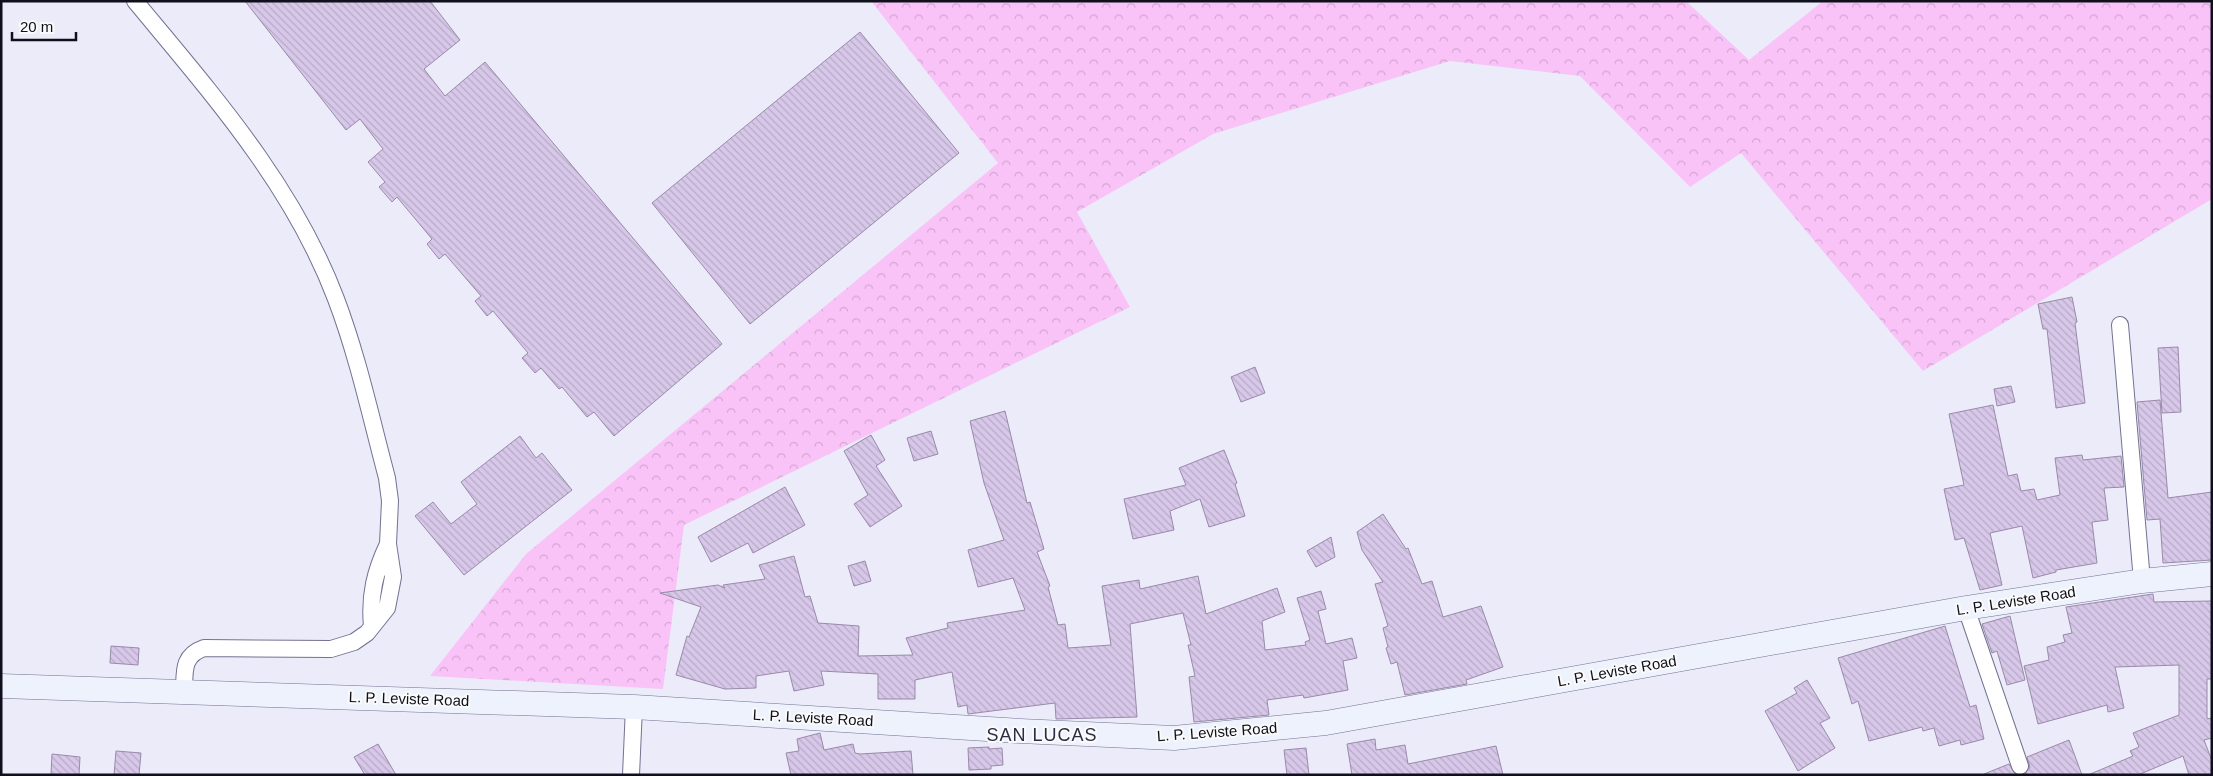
<svg xmlns="http://www.w3.org/2000/svg" width="2213" height="776" font-family="Helvetica,sans-serif">
	<style>
		.forest { fill: url(#forest-crowns) }
		.building { fill: url(#building-back-hatch); stroke: #998aa9 }
		.lines { fill: none; stroke-linecap: round; stroke-linejoin: round }
		.street-casing { stroke: #727292; stroke-width: 18 }
		.secondary-casing { stroke: #727292; stroke-width: 25 }
		.street { stroke: #fff; stroke-width: 16 }
		.secondary { stroke: #edf2fc; stroke-width: 24 }
		.labels { text-anchor: middle; stroke-width: 4; stroke-linejoin: round; paint-order: stroke }
		.street-label { font-size: 15px; fill: #10101c; stroke: #fafafa }
		.quarter-label { font-size: 18px; letter-spacing: 1px; fill: #2c2b46; stroke: #fafafa }
	</style>
	<defs>
		<pattern id="forest-crowns" width="20" height="18" patternUnits="userSpaceOnUse" patternTransform="scale(1.25)"><rect width="20" height="18" fill="#f9c3f7"/><path d="M2 6a3 3 0 1 1 6 0M12 15a3 3 0 1 1 6 0" fill="none" stroke="#d4a6d3"/></pattern>
		<pattern id="building-back-hatch" width="6" height="6" patternUnits="userSpaceOnUse" patternTransform="scale(1.25)"><rect width="6" height="6" fill="#d7c7e9"/><path d="M-1 5l2 2M0 0l6 6M5-1l2 2" fill="none" stroke="#b8aac7"/></pattern>
	</defs>
	<rect width="100%" height="100%" fill="#ebebf9"/>
	<path class="forest" d="M 871,1 L 1686,1 L 1749,60 L 1823,1 L 2212,1 L 2212,199 L 1923,371 L 1741,153 L 1690,187 L 1580,76 L 1450,61 L 1213,134 L 1077,212 L 1130,307 L 684,525 L 663,689 L 430,676 L 526,554 L 998,163 Z"/>
	<path class="building" d="M 245,1 L 430,1 L 460,40 L 424,69 L 445,96 L 485,62 L 722,344 L 614,436 L 594,412 L 587,417 L 562,387 L 559,389 L 541,368 L 535,373 L 522,358 L 528,353 L 493,311 L 487,316 L 475,301 L 481,296 L 445,254 L 439,259 L 427,244 L 432,239 L 397,197 L 392,202 L 379,187 L 385,182 L 368,162 L 383,149 L 360,119 L 346,130 Z
		M 860,32 L 959,153 L 750,324 L 652,203 Z
		M 2072,297 L 2077,322 L 2075,323 L 2085,403 L 2056,408 L 2047,329 L 2043,329 L 2038,304 Z
		M 2178,347 L 2181,412 L 2162,413 L 2158,348 Z
		M 1255,367 L 1265,393 L 1241,402 L 1231,377 Z
		M 2011,386 L 2015,402 L 1997,406 L 1994,389 Z
		M 2160,400 L 2168,498 L 2212,492 L 2212,560 L 2163,563 L 2160,519 L 2147,520 L 2137,402 Z
		M 1993,405 L 2008,476 L 2017,474 L 2021,491 L 2034,489 L 2037,500 L 2060,495 L 2055,458 L 2082,455 L 2083,460 L 2121,456 L 2124,487 L 2104,488 L 2108,520 L 2092,522 L 2097,563 L 2056,570 L 2056,572 L 2033,578 L 2022,526 L 1990,533 L 2002,585 L 1980,590 L 1964,538 L 1955,540 L 1944,489 L 1964,485 L 1949,414 Z
		M 1005,411 L 1027,503 L 1030,502 L 1044,549 L 1037,552 L 1050,586 L 1048,587 L 1058,625 L 1065,624 L 1068,648 L 1111,645 L 1102,586 L 1139,580 L 1140,589 L 1198,576 L 1206,614 L 1277,588 L 1285,612 L 1262,621 L 1265,650 L 1306,645 L 1305,642 L 1310,640 L 1297,598 L 1321,591 L 1326,609 L 1318,611 L 1326,644 L 1352,638 L 1357,658 L 1343,661 L 1348,690 L 1304,698 L 1303,695 L 1267,700 L 1269,715 L 1194,722 L 1189,677 L 1195,676 L 1188,645 L 1191,645 L 1183,613 L 1130,624 L 1137,717 L 1056,719 L 1055,703 L 968,714 L 967,705 L 958,707 L 952,672 L 915,680 L 915,699 L 878,699 L 878,674 L 821,671 L 824,685 L 794,691 L 789,671 L 756,676 L 756,688 L 725,689 L 676,675 L 687,636 L 689,637 L 701,607 L 660,593 L 718,585 L 725,588 L 723,585 L 765,579 L 759,565 L 794,556 L 805,597 L 810,596 L 818,623 L 859,626 L 858,656 L 913,655 L 906,638 L 948,628 L 947,623 L 1025,610 L 1013,578 L 978,587 L 968,550 L 1004,540 L 984,483 L 970,421 Z
		M 931,431 L 938,454 L 914,461 L 907,438 Z
		M 871,435 L 885,460 L 876,466 L 902,506 L 870,527 L 854,504 L 868,495 L 844,451 Z
		M 520,436 L 536,458 L 542,453 L 572,490 L 464,575 L 415,516 L 433,502 L 451,524 L 477,504 L 461,482 Z
		M 1224,450 L 1237,483 L 1235,484 L 1245,516 L 1209,527 L 1200,499 L 1170,511 L 1174,530 L 1133,539 L 1124,499 L 1186,485 L 1179,468 Z
		M 785,487 L 805,525 L 753,553 L 748,543 L 711,562 L 698,537 Z
		M 1383,514 L 1406,549 L 1408,548 L 1422,584 L 1432,581 L 1443,617 L 1481,606 L 1503,667 L 1466,680 L 1467,684 L 1405,695 L 1397,662 L 1391,664 L 1386,648 L 1388,647 L 1383,628 L 1388,626 L 1375,584 L 1383,582 L 1362,550 L 1357,532 Z
		M 1331,537 L 1335,557 L 1316,567 L 1307,551 Z
		M 865,561 L 871,581 L 854,586 L 848,566 Z
		M 2153,594 L 2154,602 L 2212,601 L 2212,679 L 2207,679 L 2207,719 L 2212,718 L 2212,738 L 2204,740 L 2212,761 L 2212,775 L 2189,775 L 2183,756 L 2138,775 L 2088,775 L 2133,756 L 2130,751 L 2139,747 L 2133,733 L 2179,715 L 2179,665 L 2115,667 L 2124,708 L 2108,712 L 2107,705 L 2038,724 L 2024,666 L 2049,660 L 2047,647 L 2065,642 L 2063,635 L 2072,633 L 2066,607 Z
		M 2010,616 L 2025,680 L 2007,685 L 1997,651 L 1992,653 L 1982,624 Z
		M 1945,626 L 1970,707 L 1976,705 L 1984,739 L 1961,745 L 1960,740 L 1939,746 L 1934,728 L 1923,731 L 1922,727 L 1869,741 L 1858,701 L 1852,704 L 1838,658 Z
		M 111,646 L 139,648 L 138,665 L 110,663 Z
		M 1807,680 L 1830,718 L 1820,723 L 1835,748 L 1798,771 L 1765,711 L 1797,693 L 1794,688 Z
		M 820,733 L 824,750 L 853,744 L 855,753 L 860,754 L 911,751 L 913,775 L 791,775 L 786,753 L 799,751 L 797,739 Z
		M 1375,739 L 1376,750 L 1405,745 L 1408,764 L 1496,746 L 1503,775 L 1352,775 L 1347,744 Z
		M 2069,740 L 2082,775 L 2024,775 L 2030,767 L 2027,757 Z
		M 378,744 L 396,775 L 365,775 L 354,757 Z
		M 989,747 L 989,749 L 1002,748 L 1003,765 L 991,766 L 991,769 L 969,770 L 968,748 Z
		M 1306,748 L 1309,775 L 1287,775 L 1284,750 Z
		M 116,751 L 141,753 L 139,775 L 114,775 Z
		M 52,754 L 80,757 L 79,775 L 51,775 Z
		M 2009,764 L 2016,775 L 1984,775 L 1984,774 Z"/>
	<g class="lines">
		<g class="street-casing">
			<path id="street" d="M 135,1 C 212,94 293,185 336,299 C 358,357 371,418 387,478 L 390,501 L 388,544 L 393,577 L 387,608 L 367,633 L 354,642 L 331,649 L 204,648 C 181,656 185,673 184,693
				M 2120,325 L 2142,581
				M 1966,608 L 2020,766
				M 372,626 C 369,596 375,571 388,544
				M 631,775 L 634,707"/>
		</g>
		<g class="secondary-casing">
			<path id="secondary" d="M 1,686 L 634,707 L 1020,731 L 1174,738 L 1326,723 L 1966,608 L 2142,581 L 2212,574"/>
		</g>
		<use href="#street" class="street"/>
		<use href="#secondary" class="secondary"/>
	</g>
	<g class="labels">
		<g class="street-label">
			<text transform="translate(2016 601) rotate(-9)" y="5">L. P. Leviste Road</text>
			<text transform="translate(1617 671) rotate(-10)" y="5">L. P. Leviste Road</text>
			<text transform="translate(409 699) rotate(2)" y="5">L. P. Leviste Road</text>
			<text transform="translate(813 718) rotate(3)" y="5">L. P. Leviste Road</text>
			<text transform="translate(1217 732) rotate(-4)" y="5">L. P. Leviste Road</text>
		</g>
		<g class="quarter-label">
			<text x="1042" y="741">SAN LUCAS</text>
		</g>
	</g>
	<rect width="2213" height="776" fill="none" stroke="#10101c" stroke-width="5"/>
	<path d="M12 32v8h64v-8" fill="none" stroke="#10101c" stroke-width="2.5"/>
	<text x="20" y="32" font-size="15" fill="#10101c" stroke="#fafafa" stroke-width="4" paint-order="stroke">20 m</text>
</svg>
